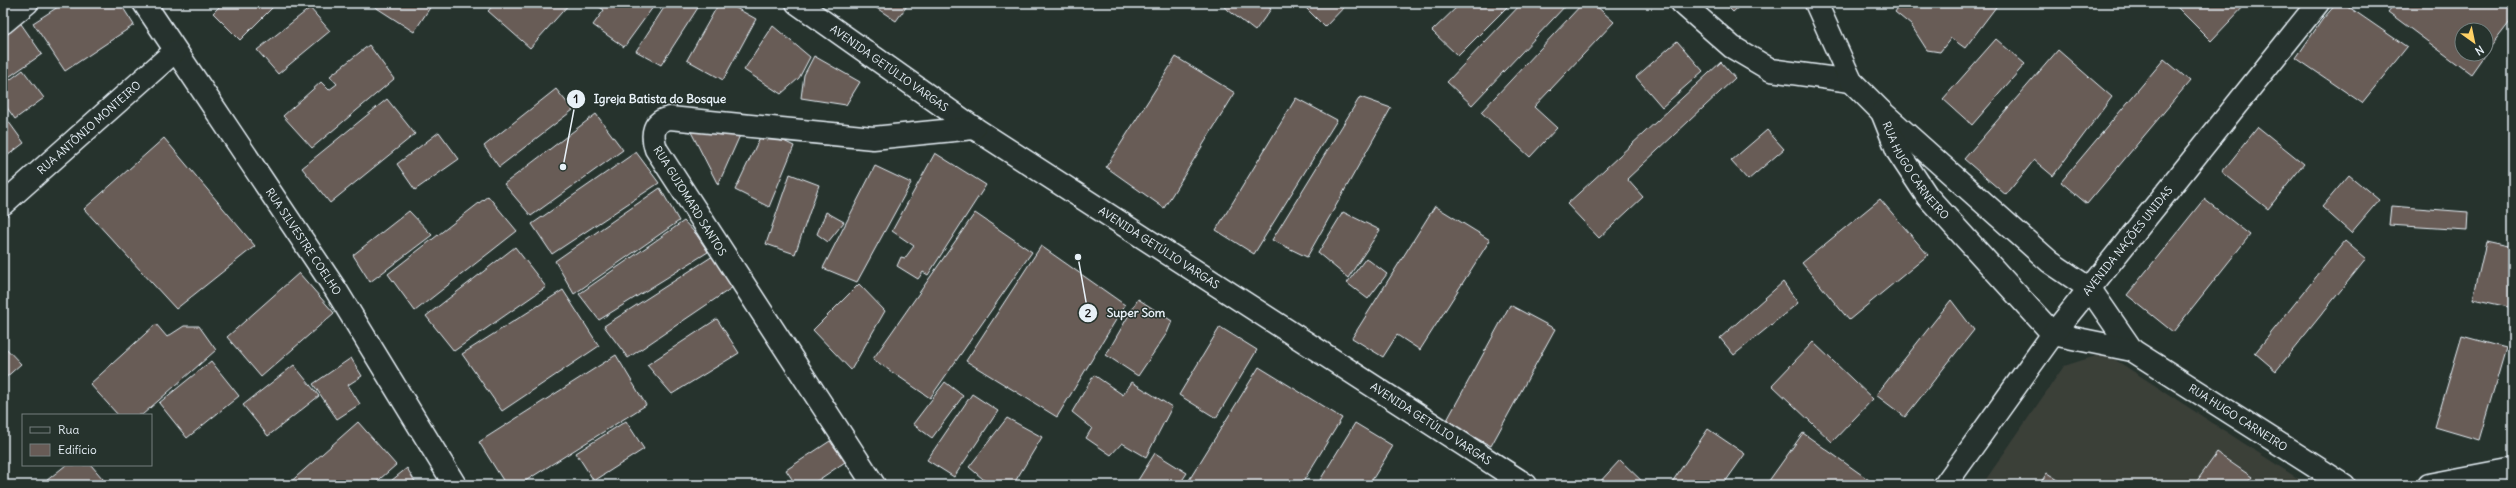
<svg xmlns="http://www.w3.org/2000/svg" width="2516" height="488" font-family="Delius,sans-serif">
	<style>
		.built { fill: #3a3f39 }
		.building { fill: #675b56; stroke: #e8f1f8 }
		.lines { fill: none; stroke-linecap: round; stroke-linejoin: round }
		.minor-casing { stroke: #e8f1f8; stroke-width: 25 }
		.minor { stroke: #26332d; stroke-width: 22 }
		.labels { text-anchor: middle; stroke-width: 3; stroke-linejoin: round; paint-order: stroke }
		.street-label { font-size: 11px; fill: #e8f1f8; stroke: #26332d }
		.leader { fill: none; stroke: #e8f1f8; stroke-width: 1.5 }
		.callout-dot { fill: #e8f1f8; stroke: #26332d; stroke-width: 1.5 }
		.mark-label { font-size: 12px; text-anchor: middle; font-weight: bold; fill: #111 }
		.callout-label { font-size: 12px; text-anchor: middle; font-weight: bold; fill: #e8f1f8; stroke: #26332d; stroke-width: 3; stroke-linejoin: round; paint-order: stroke }
	</style>
	<rect width="100%" height="100%" fill="#26332d"/>
	<filter id="ink" filterUnits="userSpaceOnUse"><feTurbulence type="fractalNoise" baseFrequency=".025" numOctaves="2"/><feDisplacementMap in="SourceGraphic" scale="8" xChannelSelector="R" yChannelSelector="G"/><feConvolveMatrix kernelMatrix="1 2 1 2 8 2 1 2 1" color-interpolation-filters="sRGB"/></filter>
	<g filter="url(#ink)">
		<path class="built" d="M 2105,353 L 2308,485 L 1982,485 L 2064,366 Z"/>
		<path class="building" d="M 64,3 L 120,3 L 134,25 L 65,71 L 33,23 Z
			M 223,3 L 277,3 L 240,40 L 213,13 Z
			M 369,3 L 433,3 L 414,32 Z
			M 495,3 L 570,3 L 530,48 L 488,11 Z
			M 594,3 L 656,3 L 624,47 L 593,25 L 604,10 Z
			M 667,3 L 701,3 L 661,65 L 636,51 Z
			M 719,3 L 727,3 L 756,19 L 723,80 L 687,60 Z
			M 869,3 L 909,3 L 896,21 Z
			M 1219,3 L 1264,3 L 1271,9 L 1255,31 Z
			M 1301,3 L 1348,3 L 1325,27 Z
			M 1461,3 L 1511,3 L 1458,56 L 1432,31 Z
			M 1522,3 L 1568,3 L 1472,105 L 1447,82 Z
			M 1583,3 L 1593,3 L 1614,22 L 1534,107 L 1557,128 L 1530,157 L 1481,112 Z
			M 1724,3 L 1743,3 L 1733,12 Z
			M 1901,3 L 1999,3 L 1965,48 L 1951,38 L 1940,52 L 1927,50 L 1911,25 L 1895,12 Z
			M 2173,3 L 2247,3 L 2211,41 Z
			M 2337,3 L 2343,3 L 2407,47 L 2362,103 L 2296,58 L 2322,20 Z
			M 2395,3 L 2513,3 L 2513,18 L 2486,53 L 2486,30 L 2462,30 L 2462,54 L 2485,54 L 2471,74 L 2388,12 Z
			M 310,8 L 330,31 L 278,74 L 257,50 Z
			M 19,21 L 42,54 L 3,81 L 3,31 Z
			M 773,26 L 810,57 L 799,78 L 781,94 L 744,70 Z
			M 1996,39 L 2025,64 L 1972,125 L 1943,99 Z
			M 1677,41 L 1703,71 L 1662,107 L 1636,77 Z
			M 369,45 L 394,79 L 312,148 L 283,116 L 321,82 L 329,90 L 337,84 L 330,76 Z
			M 2058,50 L 2112,97 L 2053,176 L 2034,160 L 2006,195 L 1964,159 Z
			M 814,56 L 860,82 L 846,105 L 801,98 L 804,75 Z
			M 1176,57 L 1235,93 L 1164,208 L 1106,167 Z
			M 2164,59 L 2190,81 L 2087,204 L 2061,182 Z
			M 1721,62 L 1735,78 L 1627,179 L 1643,197 L 1599,238 L 1567,204 Z
			M 23,70 L 44,98 L 15,119 L 3,102 L 3,85 Z
			M 556,89 L 573,110 L 499,167 L 484,146 Z
			M 1360,97 L 1391,108 L 1307,257 L 1272,240 Z
			M 1296,98 L 1337,120 L 1254,254 L 1216,230 Z
			M 387,99 L 415,134 L 330,203 L 302,168 Z
			M 3,114 L 24,143 L 3,159 Z
			M 596,114 L 623,150 L 531,216 L 504,184 Z
			M 2258,127 L 2304,164 L 2268,209 L 2222,172 Z
			M 690,130 L 741,133 L 718,185 Z
			M 1767,130 L 1784,149 L 1748,180 L 1731,161 Z
			M 763,131 L 794,146 L 769,207 L 735,190 Z
			M 439,132 L 459,159 L 415,190 L 397,164 Z
			M 164,138 L 255,246 L 176,309 L 84,209 Z
			M 636,152 L 659,183 L 552,254 L 532,224 Z
			M 935,153 L 986,185 L 928,275 L 923,272 L 918,279 L 897,266 L 901,257 L 905,258 L 914,246 L 892,231 Z
			M 875,166 L 911,183 L 857,282 L 823,268 Z
			M 790,174 L 819,185 L 795,254 L 766,244 Z
			M 2349,175 L 2379,200 L 2351,233 L 2322,207 Z
			M 660,188 L 679,221 L 574,294 L 555,261 Z
			M 488,196 L 517,231 L 415,311 L 388,274 Z
			M 1880,199 L 1928,255 L 1849,320 L 1802,263 Z
			M 2204,199 L 2250,235 L 2173,332 L 2127,295 Z
			M 1435,206 L 1490,240 L 1420,350 L 1397,335 L 1383,357 L 1352,338 Z
			M 2391,206 L 2468,212 L 2467,230 L 2389,225 Z
			M 409,211 L 432,235 L 370,282 L 353,255 Z
			M 826,212 L 844,222 L 828,242 L 817,234 Z
			M 1343,212 L 1380,230 L 1348,278 L 1318,253 Z
			M 975,213 L 1032,252 L 930,398 L 873,359 Z
			M 684,221 L 696,234 L 708,252 L 599,320 L 579,294 Z
			M 2345,241 L 2366,259 L 2276,371 L 2255,353 Z
			M 2486,242 L 2513,248 L 2513,308 L 2473,299 Z
			M 1041,246 L 1125,305 L 1057,417 L 966,361 Z
			M 515,247 L 546,287 L 454,351 L 426,316 Z
			M 716,254 L 736,285 L 628,358 L 604,326 Z
			M 1366,258 L 1387,274 L 1368,299 L 1347,283 Z
			M 299,273 L 334,313 L 261,377 L 227,337 Z
			M 1783,282 L 1798,303 L 1734,355 L 1720,338 Z
			M 859,284 L 885,311 L 851,370 L 813,330 Z
			M 563,290 L 599,346 L 502,411 L 462,354 Z
			M 1138,299 L 1172,321 L 1167,333 L 1138,376 L 1106,355 Z
			M 1951,300 L 1974,330 L 1905,417 L 1876,395 Z
			M 1510,305 L 1555,329 L 1491,446 L 1446,422 Z
			M 717,319 L 739,353 L 672,394 L 647,365 Z
			M 156,324 L 167,337 L 184,326 L 199,326 L 216,350 L 142,415 L 118,415 L 90,384 Z
			M 1220,327 L 1257,350 L 1216,418 L 1179,395 Z
			M 2462,336 L 2506,348 L 2479,440 L 2435,427 Z
			M 1813,342 L 1873,399 L 1832,442 L 1772,385 Z
			M 3,345 L 21,364 L 3,380 Z
			M 616,355 L 646,405 L 519,485 L 506,485 L 479,442 Z
			M 351,358 L 362,376 L 348,385 L 360,404 L 337,419 L 313,384 Z
			M 211,361 L 239,396 L 187,438 L 159,403 Z
			M 294,365 L 319,396 L 268,436 L 243,405 Z
			M 1259,367 L 1342,418 L 1301,485 L 1186,485 Z
			M 1094,375 L 1123,395 L 1132,382 L 1172,407 L 1146,457 L 1122,443 L 1111,455 L 1086,438 L 1092,428 L 1072,412 Z
			M 945,382 L 963,396 L 932,438 L 913,424 Z
			M 972,394 L 998,411 L 954,477 L 927,460 Z
			M 1007,418 L 1042,437 L 1013,485 L 990,485 L 969,467 Z
			M 626,421 L 644,449 L 594,481 L 576,453 Z
			M 358,422 L 396,465 L 373,485 L 287,485 Z
			M 1355,423 L 1393,446 L 1369,485 L 1317,485 Z
			M 1708,429 L 1745,454 L 1723,485 L 1670,485 Z
			M 1803,433 L 1876,485 L 1766,485 Z
			M 830,441 L 845,462 L 811,485 L 796,485 L 786,470 Z
			M 1155,453 L 1187,473 L 1179,485 L 1135,485 Z
			M 2217,453 L 2252,477 L 2246,485 L 2194,485 Z
			M 1620,460 L 1646,485 L 1597,485 Z
			M 66,465 L 91,465 L 108,485 L 41,485 Z
			M 407,468 L 417,485 L 386,485 Z
			M 2047,473 L 2066,485 L 2039,485 Z"/>
		<g class="lines">
			<g class="minor-casing">
				<g id="minor">
					<path id="s1" d="M 144,3 L 336,290 L 455,485"/>
					<path id="s2" d="M 797,3 L 974,128 L 1526,485"/>
					<path d="M 1682,3 L 1732,47 L 1771,70 L 1851,81"/>
					<path d="M 1816,3 L 1851,81 L 1882,112 L 2050,262 L 2090,289 L 2132,350"/>
					<path d="M 3,23 L 27,3"/>
					<path id="s3" d="M 1882,112 L 1898,152 L 1927,196 L 2053,334 L 2132,350 L 2344,485"/>
					<path id="s4" d="M 3,204 L 175,51"/>
					<path d="M 874,485 L 656,149 C 651,134 653,121 670,118 L 873,138 L 974,128"/>
					<path id="s5" d="M 1945,485 L 2053,334 L 2318,3"/>
					<path d="M 2429,485 L 2513,469"/>
				</g>
			</g>
			<use href="#minor" class="minor"/>
		</g>
	</g>
	<g class="labels">
		<g class="street-label">
			<text dy="4" stroke="none"><textPath href="#s2" startOffset="113">AVENIDA GETÚLIO VARGAS</textPath></text>
			<text dy="4" stroke="none"><textPath href="#s4" startOffset="115">RUA ANTÔNIO MONTEIRO</textPath></text>
			<text dy="4" stroke="none"><textPath href="#s3" startOffset="68">RUA HUGO CARNEIRO</textPath></text>
			<text transform="translate(690 201) rotate(58)" y="4">RUA GUIOMARD SANTOS</text>
			<text dy="4" stroke="none"><textPath href="#s5" startOffset="305">AVENIDA NAÇÕES UNIDAS</textPath></text>
			<text dy="4" stroke="none"><textPath href="#s1" startOffset="287">RUA SILVESTRE COELHO</textPath></text>
			<text dy="4" stroke="none"><textPath href="#s2" startOffset="437">AVENIDA GETÚLIO VARGAS</textPath></text>
			<text dy="4" stroke="none"><textPath href="#s3" startOffset="489">RUA HUGO CARNEIRO</textPath></text>
			<text dy="4" stroke="none"><textPath href="#s2" startOffset="761">AVENIDA GETÚLIO VARGAS</textPath></text>
		</g>
	</g>
	<path class="leader" d="M563 167L576 99M1078 257L1088 313"/>
	<g class="callout-dot">
		<circle cx="563" cy="167" r="4"/>
		<circle cx="1078" cy="257" r="4"/>
		<circle cx="576" cy="99" r="10"/>
		<circle cx="1088" cy="313" r="10"/>
	</g>
	<g class="mark-label">
		<text x="576" y="103">1</text>
		<text x="1088" y="317">2</text>
	</g>
	<g class="callout-label">
		<text x="660" y="103">Igreja Batista do Bosque</text>
		<text x="1136" y="317">Super Som</text>
	</g>
	<rect width="2516" height="488" fill="none" stroke="#26332d" stroke-width="16"/>
	<rect x="8" y="8" width="2500" height="472" fill="none" stroke="#e8f1f8" stroke-width="1.5" filter="url(#ink)"/>
	<rect x="22" y="414" width="130" height="52" fill="#26332d" stroke="#747f7e"/>
	<rect x="30" y="427" width="20" height="6" fill="#26332d" stroke="#747f7e"/>
	<text x="58" y="434" font-size="12" fill="#e8f1f8">Rua</text>
	<rect x="30" y="444" width="20" height="12" fill="#675b56" stroke="#747f7e"/>
	<text x="58" y="454" font-size="12" fill="#e8f1f8">Edifício</text>
	<g transform="translate(2474 42) rotate(147)"><circle r="19" fill="#26332d" stroke="#747f7e"/>
	<path d="M0-3L7 15L0 10L-7 15Z" fill="#ffd166"/>
	<text y="-6" font-size="11" font-weight="bold" text-anchor="middle" fill="#e8f1f8">N</text>
	</g>
</svg>
